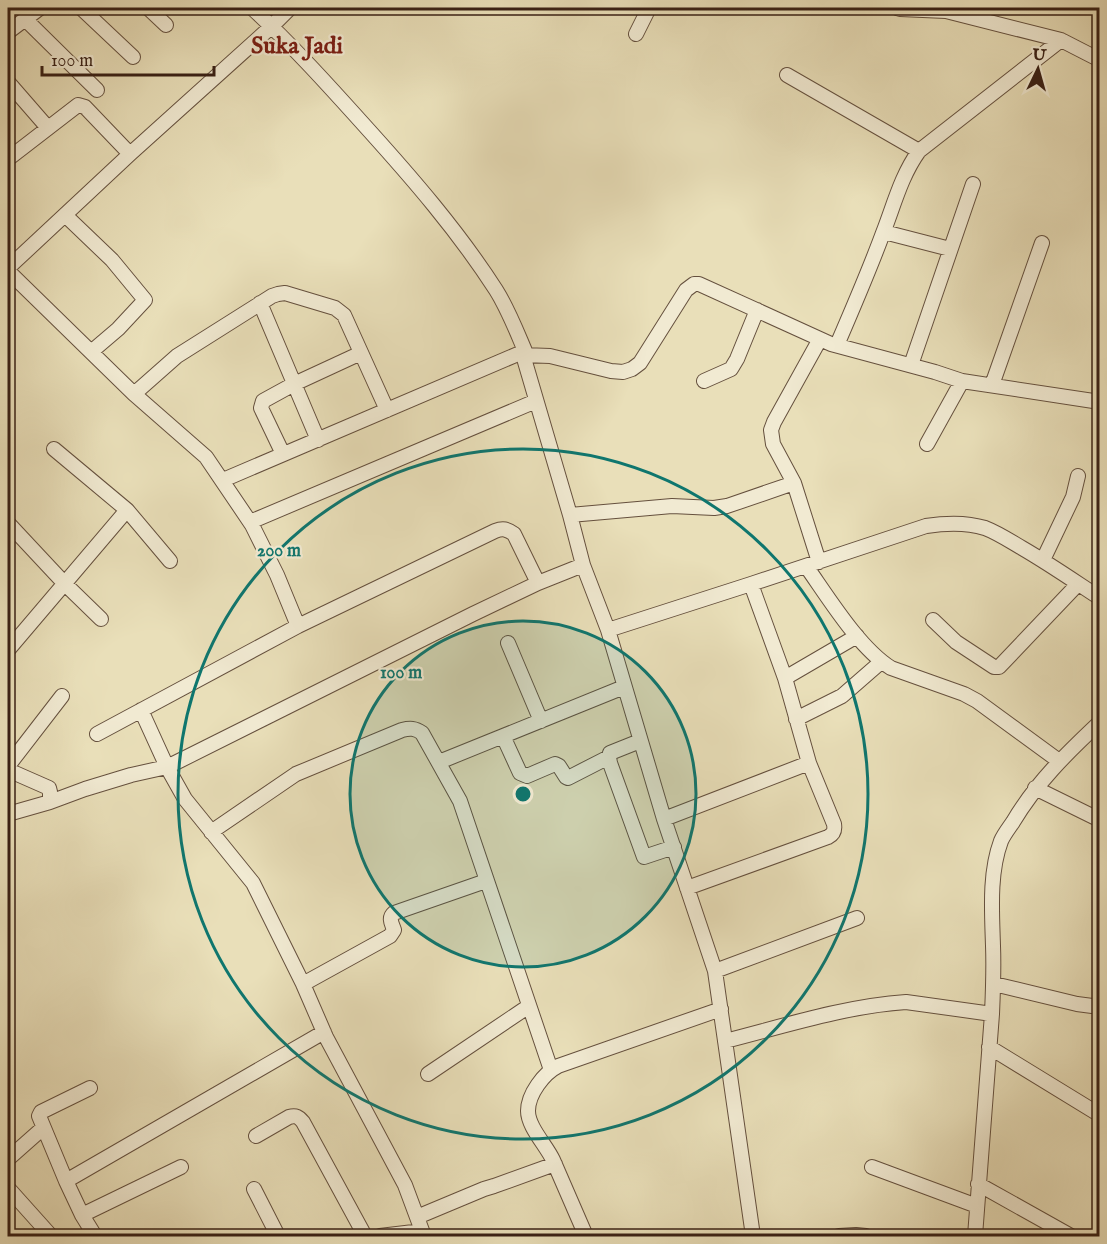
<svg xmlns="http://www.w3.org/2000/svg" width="1107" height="1244" font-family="'IM FELL English',serif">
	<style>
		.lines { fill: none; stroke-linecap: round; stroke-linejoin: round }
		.minor-casing { stroke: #65503e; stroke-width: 16 }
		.minor { stroke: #f1ead2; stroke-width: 14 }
		.ring { fill: none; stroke: #0f766e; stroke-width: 3 }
		.labels { text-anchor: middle; stroke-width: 4.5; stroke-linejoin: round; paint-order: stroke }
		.quarter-label { font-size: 24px; font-weight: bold; fill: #7a1f14; stroke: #f1ead2 }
		.centre { fill: #0f766e; stroke: #f1ead2; stroke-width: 3 }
		.ring-label { font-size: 18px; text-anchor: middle; font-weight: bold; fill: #0f766e; stroke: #f1ead2; stroke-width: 4.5; stroke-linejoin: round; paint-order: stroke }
	</style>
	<rect width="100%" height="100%" fill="#e9dfb9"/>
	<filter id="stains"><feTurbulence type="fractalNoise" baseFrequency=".00333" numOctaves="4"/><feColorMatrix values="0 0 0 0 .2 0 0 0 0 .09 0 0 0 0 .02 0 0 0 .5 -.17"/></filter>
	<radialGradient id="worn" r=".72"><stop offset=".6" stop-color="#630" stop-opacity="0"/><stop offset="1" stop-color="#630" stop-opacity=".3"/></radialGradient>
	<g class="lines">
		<g class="minor-casing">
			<path id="minor" d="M 81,8 L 133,57
				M 148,8 L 166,25
				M 252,8 C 292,45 329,86 365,126 C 412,178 458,231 496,290 C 508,309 516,330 525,351 L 523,355 L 570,515 L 583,565 L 608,630 L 664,819 L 715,971 L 753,1236
				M 897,8 L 900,9 L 946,11 L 1061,40 L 1100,60
				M 25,19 L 97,90
				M 8,32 L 40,8
				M 636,34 L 649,8
				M 787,75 L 919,151
				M 8,82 L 48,128
				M 8,159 L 78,105 L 85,107 L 130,154
				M 65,215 L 112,260 L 145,300 L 118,329 L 91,352
				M 884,232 L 950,249
				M 8,268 L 130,154 L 272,26 L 290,8
				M 8,271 L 134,394 L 206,457 L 252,525 L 277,575 L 298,626
				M 260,303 L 318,440
				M 837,345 C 853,308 869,271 883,233 C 894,205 901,176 919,151 L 1061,40
				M 523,355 L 550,356 L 611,371 L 623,372 L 632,369 L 640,363 L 686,290 L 694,284 L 699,284 L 831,344 L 935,372 L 962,381 L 1100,402
				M 911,365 L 973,184
				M 704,381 L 731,369 L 737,359 L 757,310
				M 992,385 L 1042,243
				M 134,394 L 177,356 L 272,296 L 278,294 L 285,293 L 335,308 L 344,315 L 387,410
				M 927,444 L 962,381
				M 54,449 L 127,510 L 170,561
				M 283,454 L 261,408 L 263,401 L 294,384 L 361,353
				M 223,480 L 525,351
				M 570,515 L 672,506 L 714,508 L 727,506 L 794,483
				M 250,522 L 536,401
				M 8,523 L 65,584 L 101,619
				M 1043,560 L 1073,497 L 1078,476
				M 819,562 L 794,483 L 773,444 L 771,430 L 774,422 L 820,339
				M 806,566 C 828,597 859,648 891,668 L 964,694 L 977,701 L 1059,761
				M 933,620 L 956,642 L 994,667 L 999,667 L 1078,584
				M 608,630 L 751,584 L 926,526 C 945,523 966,522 985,528 C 998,533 1010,541 1022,548 C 1048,563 1074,581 1100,598
				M 508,643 L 541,721
				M 8,650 L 127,510
				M 785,678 L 857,636
				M 141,710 L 167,767 L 185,799 L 253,883 L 303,984 L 326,1037 L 405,1185 L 424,1236
				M 796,719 L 842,696 L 881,662
				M 97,734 L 298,626 L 495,531 C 503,528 507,529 514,534 L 538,583
				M 503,736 L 520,773 L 527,776 L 555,764 L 559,766 L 566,777 L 568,778 L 609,757
				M 640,741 L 610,753 L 609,757 L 610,763 L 644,857 L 674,847
				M 439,762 L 624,687
				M 8,766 L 62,696
				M 8,770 L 49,788 L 50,792 L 50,802
				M 1035,788 L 1100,820
				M 8,814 L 50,802 L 85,789 L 131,775 L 167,767 L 473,614 L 538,583 L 583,565
				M 664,819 L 809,763
				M 211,832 L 296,774 L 402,730 C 410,728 415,728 422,733 L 460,801 L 551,1070
				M 687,888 L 828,837 C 834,834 835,830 834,824 L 809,763 L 785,678 L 751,584
				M 715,971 L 857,918
				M 303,984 L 390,936 L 394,930 C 392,924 388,918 394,913 L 486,881
				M 994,984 L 1077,1004 L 1100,1007
				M 725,1041 C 784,1026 846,1006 906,1002 L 992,1014
				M 989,1047 L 1100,1115
				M 428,1074 L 529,1006
				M 90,1088 L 41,1112 L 39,1116 L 66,1181 L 82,1215 L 95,1236
				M 256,1136 L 289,1117 C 296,1115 299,1117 303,1122 L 365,1236
				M 8,1159 L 43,1128
				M 872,1167 L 977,1206
				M 66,1181 L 324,1032
				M 978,1184 L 1071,1236
				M 8,1188 L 51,1236
				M 254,1189 L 278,1236
				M 82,1215 L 181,1167
				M 417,1217 L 484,1189 L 494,1186 L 555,1164
				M 380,1236 L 422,1231
				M 586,1236 C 575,1211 564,1185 553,1160 C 546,1145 528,1127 528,1111 C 528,1094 544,1073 558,1066 L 721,1009
				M 839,1236 L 856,1235 L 866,1236
				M 975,1236 L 992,1014 C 993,991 994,969 993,946 C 992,912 989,873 1001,841 C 1004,834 1009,828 1013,822 C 1036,783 1067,753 1100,722"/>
		</g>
		<use href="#minor" class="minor"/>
	</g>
	<circle cx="523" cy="794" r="173" fill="#0f766e" fill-opacity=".12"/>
	<g class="ring">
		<circle cx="523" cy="794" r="173"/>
		<circle cx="523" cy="794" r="345"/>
	</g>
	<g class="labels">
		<g class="quarter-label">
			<text x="297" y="53">Suka Jadi</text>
		</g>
	</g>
	<circle cx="523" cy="794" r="9" class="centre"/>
	<g class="ring-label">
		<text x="279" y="556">200 m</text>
		<text x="401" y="678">100 m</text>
	</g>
	<rect width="1107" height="1244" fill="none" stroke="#e9dfb9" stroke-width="30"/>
	<rect x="9" y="9" width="1089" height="1226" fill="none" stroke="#392015" stroke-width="3"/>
	<rect x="15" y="15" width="1077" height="1214" fill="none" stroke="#392015" stroke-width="1.5"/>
	<g transform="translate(1038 69) rotate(5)" stroke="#f1ead2" stroke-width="4.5" paint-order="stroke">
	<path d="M0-4.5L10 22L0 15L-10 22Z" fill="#392015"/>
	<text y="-9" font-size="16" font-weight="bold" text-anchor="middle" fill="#392015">U</text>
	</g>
	<path d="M42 66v9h172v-9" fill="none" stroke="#392015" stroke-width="3"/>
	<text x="51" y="66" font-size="18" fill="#392015" stroke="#f1ead2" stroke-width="4.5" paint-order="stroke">100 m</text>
	<rect width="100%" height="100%" filter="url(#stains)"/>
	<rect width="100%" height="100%" fill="url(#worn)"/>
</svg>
